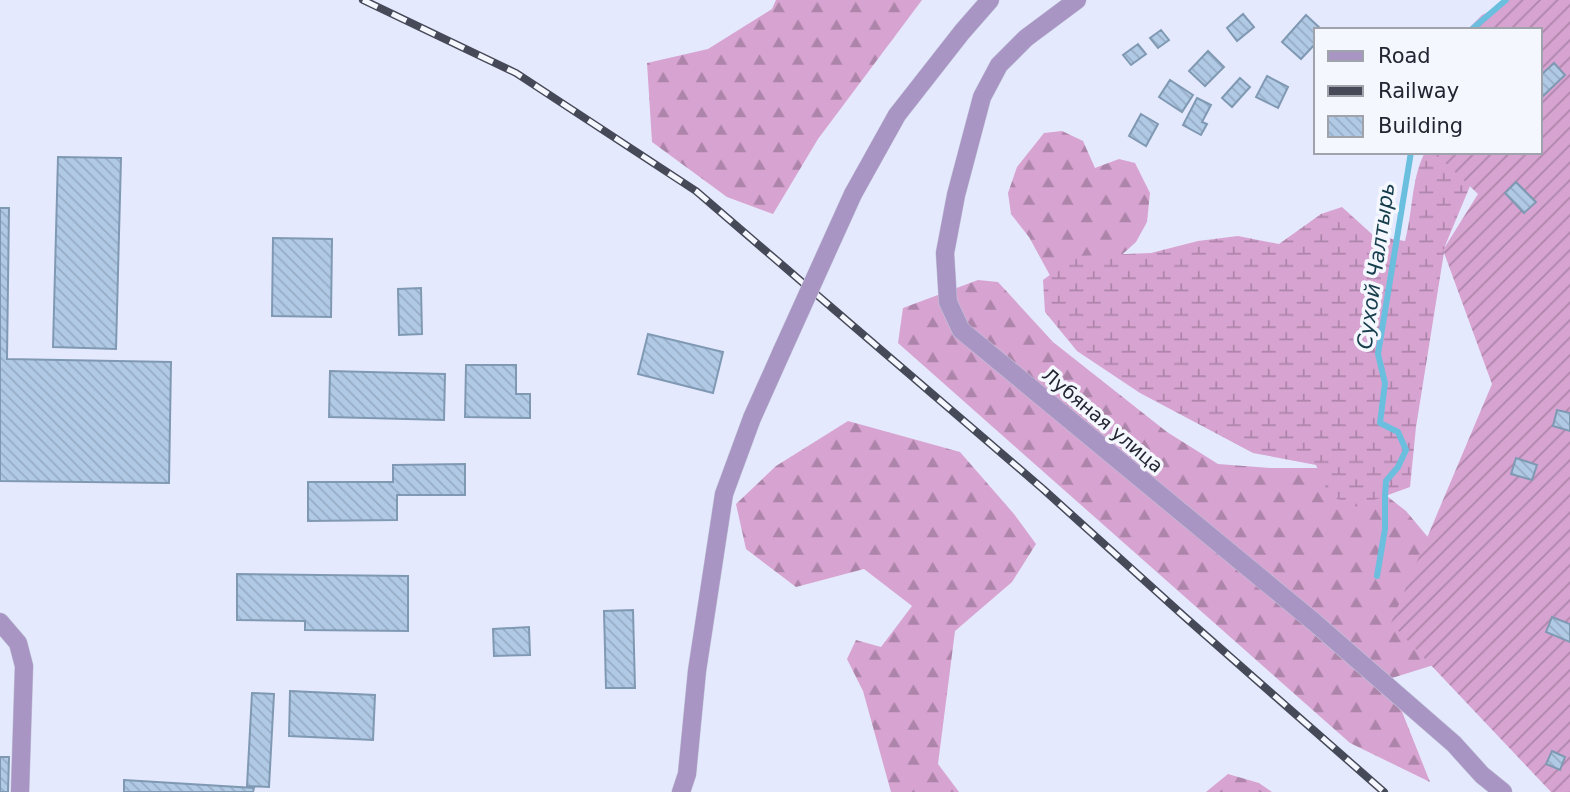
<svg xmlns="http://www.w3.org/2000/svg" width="1570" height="792" font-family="'DejaVu Sans',sans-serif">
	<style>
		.forest { fill: url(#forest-firs) }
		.wetland { fill: url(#wetland-marsh) }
		.garden { fill: url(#garden-furrows) }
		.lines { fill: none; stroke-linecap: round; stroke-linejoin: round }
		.stream { stroke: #6abfdf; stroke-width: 6 }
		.building { fill: url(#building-back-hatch); stroke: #8099b3; stroke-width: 2 }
		.minor-casing { stroke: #c2c6d9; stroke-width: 19 }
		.minor { stroke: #a995c3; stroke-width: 18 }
		.rail-casing { stroke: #464957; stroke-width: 8 }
		.rail { stroke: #f5f7fe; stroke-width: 5; stroke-dasharray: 16; stroke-linecap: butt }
		.minor-bridge-casing { stroke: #c2c6d9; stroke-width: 19; stroke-linecap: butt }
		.minor-bridge { stroke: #a995c3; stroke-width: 18 }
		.labels { text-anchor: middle; stroke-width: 7; stroke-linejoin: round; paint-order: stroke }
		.street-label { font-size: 19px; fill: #232532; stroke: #f5f7fe }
		.water-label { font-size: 21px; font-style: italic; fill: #163d4b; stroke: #f5f7fe }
	</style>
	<defs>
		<pattern id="forest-firs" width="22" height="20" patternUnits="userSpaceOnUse" patternTransform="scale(1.75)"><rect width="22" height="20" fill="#d7a3d1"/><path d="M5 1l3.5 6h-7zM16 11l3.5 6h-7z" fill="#ae85aa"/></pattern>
		<pattern id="wetland-marsh" width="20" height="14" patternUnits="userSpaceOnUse" patternTransform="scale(1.75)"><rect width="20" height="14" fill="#d7a3d1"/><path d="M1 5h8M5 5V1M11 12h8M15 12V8" fill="none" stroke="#ae85aa"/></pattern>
		<pattern id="garden-furrows" width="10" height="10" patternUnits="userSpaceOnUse" patternTransform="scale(1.75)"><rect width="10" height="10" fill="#d7a3d1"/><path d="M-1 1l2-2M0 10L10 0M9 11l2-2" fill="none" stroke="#ae85aa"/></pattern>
		<pattern id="building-back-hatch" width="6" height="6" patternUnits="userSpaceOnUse" patternTransform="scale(1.75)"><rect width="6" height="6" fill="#b0c9e5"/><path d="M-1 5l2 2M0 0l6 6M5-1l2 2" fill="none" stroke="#97acc5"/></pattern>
	</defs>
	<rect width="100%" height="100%" fill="#e5e9fe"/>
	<path class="forest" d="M 776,0 L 922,0 L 818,139 L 773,214 L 727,197 L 652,142 L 647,63 L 708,49 L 772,9 Z
		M 1062,131 L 1083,141 L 1095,168 L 1119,159 L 1135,163 L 1150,193 L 1147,222 L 1136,242 L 1082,291 L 1053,281 L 1029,237 L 1011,214 L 1008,193 L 1017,167 L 1044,133 Z
		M 978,280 L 998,282 L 1053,342 L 1167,432 L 1218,464 L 1270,468 L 1351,468 L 1406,511 L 1452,566 L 1475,652 L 1389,679 L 1430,782 L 1350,743 L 898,343 L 903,308 Z
		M 848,421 L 960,452 L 1014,514 L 1036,544 L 1012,582 L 955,631 L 938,764 L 959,792 L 891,792 L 863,691 L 847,659 L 856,640 L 881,647 L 912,606 L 864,569 L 796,587 L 746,549 L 736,504 L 776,466 Z
		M 1228,774 L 1259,783 L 1272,792 L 1206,792 Z"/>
	<path class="wetland" d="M 1425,152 L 1497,152 L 1503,159 L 1470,186 L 1445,246 L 1416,427 L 1410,487 L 1355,507 L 1329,495 L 1316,465 L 1253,453 L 1140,393 L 1077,351 L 1045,312 L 1043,280 L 1076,256 L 1151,253 L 1198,241 L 1238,236 L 1279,244 L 1321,214 L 1342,207 L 1374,236 L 1405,241 C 1413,212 1411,179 1425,152 Z"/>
	<path class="garden" d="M 1506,0 L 1570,0 L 1570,792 L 1551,792 L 1391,623 L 1492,384 L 1443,250 L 1478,194 L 1434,152 L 1540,152 L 1540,30 L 1467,30 L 1482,15 L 1495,9 Z"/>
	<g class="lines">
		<path class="stream" d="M 1471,30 L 1506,0
			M 1377,576 L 1385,529 L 1385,496 L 1386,481 L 1398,467 L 1406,450 L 1398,432 L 1380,423 L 1385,383 L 1378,354 L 1411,152"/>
	</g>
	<path class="building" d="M 1243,14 L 1254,27 L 1237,41 L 1227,28 Z
		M 1306,15 L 1322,30 L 1316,30 L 1316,43 L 1301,59 L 1282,42 Z
		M 1161,30 L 1169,40 L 1158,48 L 1150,38 Z
		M 1138,44 L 1146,54 L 1131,65 L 1123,55 Z
		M 1208,51 L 1224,67 L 1205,86 L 1189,71 Z
		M 1554,63 L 1565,75 L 1543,96 L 1540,93 L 1540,76 Z
		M 1267,76 L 1288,87 L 1278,108 L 1256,97 Z
		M 1240,78 L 1250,87 L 1232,107 L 1222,98 Z
		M 1170,80 L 1193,95 L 1182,112 L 1159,97 Z
		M 1197,98 L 1211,105 L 1202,122 L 1207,124 L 1201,135 L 1183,125 Z
		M 1141,114 L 1158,124 L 1146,146 L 1129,136 Z
		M 58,157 L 121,158 L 116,349 L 53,347 Z
		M 1516,182 L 1536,202 L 1524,213 L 1505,193 Z
		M 0,208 L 9,208 L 7,359 L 171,362 L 169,483 L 0,481 Z
		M 273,238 L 332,239 L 331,317 L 272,316 Z
		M 421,288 L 422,334 L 399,335 L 398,289 Z
		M 648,334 L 723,352 L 713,393 L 638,374 Z
		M 466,365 L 516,365 L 516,394 L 530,394 L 530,418 L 465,417 Z
		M 330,371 L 445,374 L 444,420 L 329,417 Z
		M 1557,410 L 1570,413 L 1570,431 L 1553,426 Z
		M 1516,458 L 1537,465 L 1532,480 L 1511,474 Z
		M 465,464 L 465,495 L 397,495 L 397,520 L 308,521 L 308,482 L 393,482 L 393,465 Z
		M 237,574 L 408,576 L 408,631 L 305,630 L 305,621 L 237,620 Z
		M 633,610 L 635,688 L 606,688 L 604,611 Z
		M 1552,617 L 1570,624 L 1570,642 L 1546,632 Z
		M 529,627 L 530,655 L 494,656 L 493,629 Z
		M 290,691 L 375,695 L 373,740 L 289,736 Z
		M 252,693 L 274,694 L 269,787 L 247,786 Z
		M 1552,751 L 1565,757 L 1560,770 L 1546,764 Z
		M 0,757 L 9,757 L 8,792 L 0,792 Z
		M 124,780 L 254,788 L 253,792 L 124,792 Z"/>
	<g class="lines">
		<g class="minor-casing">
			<path id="minor" d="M 1077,0 L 1026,38 L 999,65 L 982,97 L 956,195 L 945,253 L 948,302 L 961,330 L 1314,622 L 1454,744 L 1482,775 L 1503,792
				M 853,194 L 897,115 L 962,32 L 990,0
				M 0,622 L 18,643 L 24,666 L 20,792
				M 681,792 L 687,774 L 697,671 L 724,494 L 752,418 L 782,351"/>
		</g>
		<use href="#minor" class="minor"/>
		<g class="rail-casing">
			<path id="rail" d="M 363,0 L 516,73 L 696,191 L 1043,489 L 1186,618 L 1384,792"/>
		</g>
		<use href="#rail" class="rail"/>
		<g class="minor-bridge-casing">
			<path id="minor-bridge" d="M 782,351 L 853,194"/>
		</g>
		<use href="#minor-bridge" class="minor-bridge"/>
	</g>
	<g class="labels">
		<g class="street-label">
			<text transform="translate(1103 420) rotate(40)" y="7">Лубяная улица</text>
		</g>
		<g class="water-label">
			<text transform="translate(1376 266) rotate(-82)" y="7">Сухой Чалтырь</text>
		</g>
	</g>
	<rect x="1314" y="28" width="228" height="126" fill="#f5f7fe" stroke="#a1a3ac" stroke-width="2"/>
	<rect x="1328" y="51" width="35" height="10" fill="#a995c3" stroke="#a1a3ac" stroke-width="2"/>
	<text x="1378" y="63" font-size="21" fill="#232532">Road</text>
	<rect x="1328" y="86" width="35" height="10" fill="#464957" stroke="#a1a3ac" stroke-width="2"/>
	<text x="1378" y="98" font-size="21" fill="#232532">Railway</text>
	<rect x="1328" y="116" width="35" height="21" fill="url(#building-back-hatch)" stroke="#a1a3ac" stroke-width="2"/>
	<text x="1378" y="133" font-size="21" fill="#232532">Building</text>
</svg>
